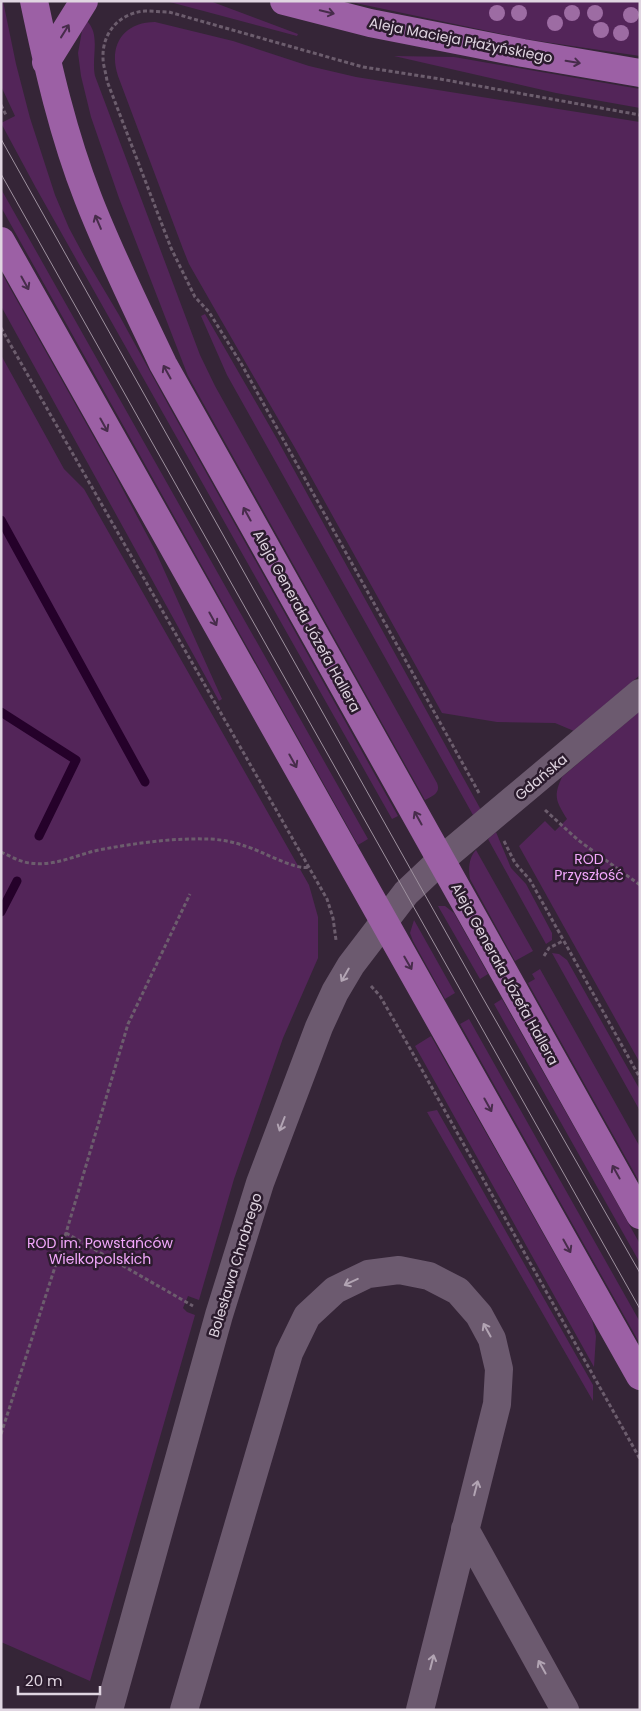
<svg xmlns="http://www.w3.org/2000/svg" width="641" height="1711" font-family="Poppins,sans-serif">
	<style>
		.green { fill: #532559 }
		.lines { fill: none; stroke-linecap: round; stroke-linejoin: round }
		.stream { stroke: #25012a; stroke-width: 9 }
		.path { stroke: #6c5d6d; stroke-width: 3; stroke-dasharray: 4 2.5; stroke-linecap: butt }
		.minor { stroke: #6c5a6f; stroke-width: 28 }
		.major { stroke: #9c60a5; stroke-width: 28 }
		.tram { stroke: #9e919f; stroke-width: 1 }
		.tree { fill: #9d6ca3 }
		.oneway { stroke: #472c4b }
		.oneway2 { stroke: #b2a4b3 }
		.labels { text-anchor: middle; stroke-width: 5; stroke-linejoin: round; paint-order: stroke }
		.street-label { font-size: 14px; fill: #e0d5e1; stroke: #2b1b2d }
		.park-label { font-size: 14px; fill: #f2a7fb; stroke: #2b1b2d }
	</style>
	<rect width="100%" height="100%" fill="#352537"/>
	<path class="green" d="M 1,1 L 3,1 L 16,64 L 30,118 L 55,195 L 69,228 L 84,256 L 119,315 L 170,408 L 398,816 L 392,819 L 36,188 L 1,123 L 15,116 L 1,86 Z
		M 166,1 L 210,1 L 298,34 L 297,36 Z
		M 346,1 L 640,1 L 640,56 L 525,39 Z
		M 87,21 C 101,35 91,58 95,76 L 200,355 L 215,386 L 437,783 C 441,793 433,796 425,800 L 188,376 L 119,198 L 91,117 L 81,76 L 78,53 L 82,31 Z
		M 155,22 L 233,41 L 309,66 L 356,77 L 640,122 L 640,675 L 574,731 L 555,723 L 497,722 L 442,713 L 295,448 L 213,306 L 189,264 L 183,249 L 118,76 C 108,46 123,22 155,22 Z
		M 394,56 L 454,57 L 640,89 L 640,108 L 556,93 Z
		M 1,189 L 368,839 L 358,845 L 1,207 Z
		M 1,272 L 114,473 L 155,550 L 222,699 L 219,701 L 1,306 Z
		M 205,314 L 277,439 L 481,810 L 473,815 L 227,375 L 201,316 Z
		M 1,355 L 64,469 L 84,489 L 309,885 L 318,917 L 318,958 L 283,1038 L 234,1179 L 199,1300 L 188,1296 L 183,1308 L 187,1312 L 195,1315 L 90,1681 L 1,1642 Z
		M 640,711 L 640,1063 L 519,846 L 545,821 L 555,831 L 567,819 C 556,801 553,797 562,777 Z
		M 496,832 L 511,868 L 526,884 L 552,933 L 552,940 L 546,944 L 488,839 Z
		M 476,850 L 533,951 L 515,961 L 470,879 C 468,869 469,857 476,850 Z
		M 438,906 L 445,906 L 454,913 L 488,974 L 480,979 Z
		M 414,920 L 455,993 L 445,999 L 413,941 L 410,933 Z
		M 552,953 L 559,954 L 567,960 L 640,1090 L 640,1111 Z
		M 540,969 L 640,1147 L 640,1183 L 528,983 L 535,979 L 532,974 Z
		M 502,999 L 640,1244 L 640,1263 L 494,1004 Z
		M 469,1019 L 640,1322 L 640,1344 L 460,1024 Z
		M 431,1036 L 592,1320 L 596,1336 L 594,1367 L 415,1046 Z
		M 437,1110 L 593,1385 L 593,1401 L 427,1112 Z"/>
	<g class="lines">
		<path class="stream" d="M 1,520 L 145,782
			M 1,712 L 76,760 L 39,836
			M 1,912 L 17,881"/>
		<path class="path" d="M 1,105 L 6,115
			M 1,328 L 327,899 L 333,918 L 336,940
			M 479,793 L 242,365 L 209,312 L 195,297 L 171,248 L 107,81 C 106,73 103,65 103,58 C 102,32 120,13 145,11 C 153,11 161,12 169,12 L 363,67 L 440,79 L 640,115
			M 545,810 L 578,840 L 640,885
			M 504,841 L 515,863 L 530,880 L 640,1078
			M 1,852 C 10,856 20,862 30,863 C 57,867 79,853 104,849 C 137,843 173,838 207,839 C 219,839 234,842 245,846 C 260,850 296,871 309,867
			M 544,956 L 549,948 L 563,941
			M 371,986 L 380,996 L 403,1036 L 640,1459
			M 66,1233 L 193,1306
			M 1,1434 L 66,1233 L 128,1024 L 190,894"/>
		<path class="minor" d="M 465,1529 L 565,1710
			M 109,1710 L 219,1315 L 260,1183 L 319,1027 L 335,992 L 351,965 L 406,893 L 441,860 L 640,693
			M 184,1710 L 289,1353 L 307,1316 L 335,1290 L 368,1274 L 399,1270 L 429,1276 L 458,1291 L 479,1315 L 492,1339 L 499,1369 L 497,1404 L 420,1710"/>
		<path class="major" d="M 34,1 C 48,68 63,134 88,198 C 110,255 137,309 163,364 L 640,1215
			M 284,1 L 370,23 L 523,53 L 640,73
			M 46,62 L 84,1
			M 1,241 L 640,1376"/>
		<path class="tram" d="M 1,139 L 480,993 L 640,1273
			M 1,174 L 640,1309"/>
	</g>
	<g class="tree">
		<circle cx="497" cy="13" r="8"/>
		<circle cx="519" cy="13" r="8"/>
		<circle cx="572" cy="13" r="8"/>
		<circle cx="595" cy="13" r="8"/>
		<circle cx="631" cy="15" r="8"/>
		<circle cx="555" cy="23" r="8"/>
		<circle cx="601" cy="30" r="8"/>
		<circle cx="621" cy="33" r="8"/>
	</g>
	<defs><path id="oneway-shaft" d="M-6 0H5M1.5-3L5.5 0L1.5 3" fill="none" stroke-width="1.6" stroke-linecap="round" stroke-linejoin="round" transform="scale(1.25)"/></defs>
	<g class="oneway">
		<use href="#oneway-shaft" transform="translate(327 12) rotate(14)"/>
		<use href="#oneway-shaft" transform="translate(65 31) rotate(-58)"/>
		<use href="#oneway-shaft" transform="translate(573 62) rotate(9)"/>
		<use href="#oneway-shaft" transform="translate(98 222) rotate(-113)"/>
		<use href="#oneway-shaft" transform="translate(25 283) rotate(61)"/>
		<use href="#oneway-shaft" transform="translate(167 372) rotate(-119)"/>
		<use href="#oneway-shaft" transform="translate(104 425) rotate(61)"/>
		<use href="#oneway-shaft" transform="translate(247 514) rotate(-119)"/>
		<use href="#oneway-shaft" transform="translate(213 619) rotate(61)"/>
		<use href="#oneway-shaft" transform="translate(293 761) rotate(61)"/>
		<use href="#oneway-shaft" transform="translate(418 818) rotate(-119)"/>
		<use href="#oneway-shaft" transform="translate(408 963) rotate(60)"/>
		<use href="#oneway-shaft" transform="translate(488 1105) rotate(61)"/>
		<use href="#oneway-shaft" transform="translate(616 1172) rotate(-119)"/>
		<use href="#oneway-shaft" transform="translate(567 1246) rotate(61)"/>
	</g>
	<g class="oneway2">
		<use href="#oneway-shaft" transform="translate(345 975) rotate(120)"/>
		<use href="#oneway-shaft" transform="translate(282 1124) rotate(111)"/>
		<use href="#oneway-shaft" transform="translate(351 1282) rotate(155)"/>
		<use href="#oneway-shaft" transform="translate(487 1330) rotate(-119)"/>
		<use href="#oneway-shaft" transform="translate(476 1488) rotate(-76)"/>
		<use href="#oneway-shaft" transform="translate(432 1662) rotate(-76)"/>
		<use href="#oneway-shaft" transform="translate(542 1667) rotate(-119)"/>
	</g>
	<g class="labels">
		<g class="street-label">
			<text transform="translate(461 40) rotate(11)" y="5">Aleja Macieja Płażyńskiego</text>
			<text transform="translate(307 621) rotate(61)" y="5">Aleja Generała Józefa Hallera</text>
			<text transform="translate(541 777) rotate(-40)" y="5">Gdańska</text>
			<text transform="translate(505 974) rotate(61)" y="5">Aleja Generała Józefa Hallera</text>
			<text transform="translate(235 1265) rotate(-73)" y="5">Bolesława Chrobrego</text>
		</g>
		<g class="park-label">
			<text x="589" y="864">ROD<tspan x="589" dy="16">Przyszłość</tspan></text>
			<text x="100" y="1248">ROD im. Powstańców<tspan x="100" dy="16">Wielkopolskich</tspan></text>
		</g>
	</g>
	<rect width="641" height="1711" fill="none" stroke="#e0d5e1" stroke-width="5"/>
	<path d="M18 1686v8h82v-8" fill="none" stroke="#e0d5e1" stroke-width="2.5"/>
	<text x="25" y="1686" font-size="15" fill="#e0d5e1" stroke="#2b1b2d" stroke-width="4" paint-order="stroke">20 m</text>
</svg>
